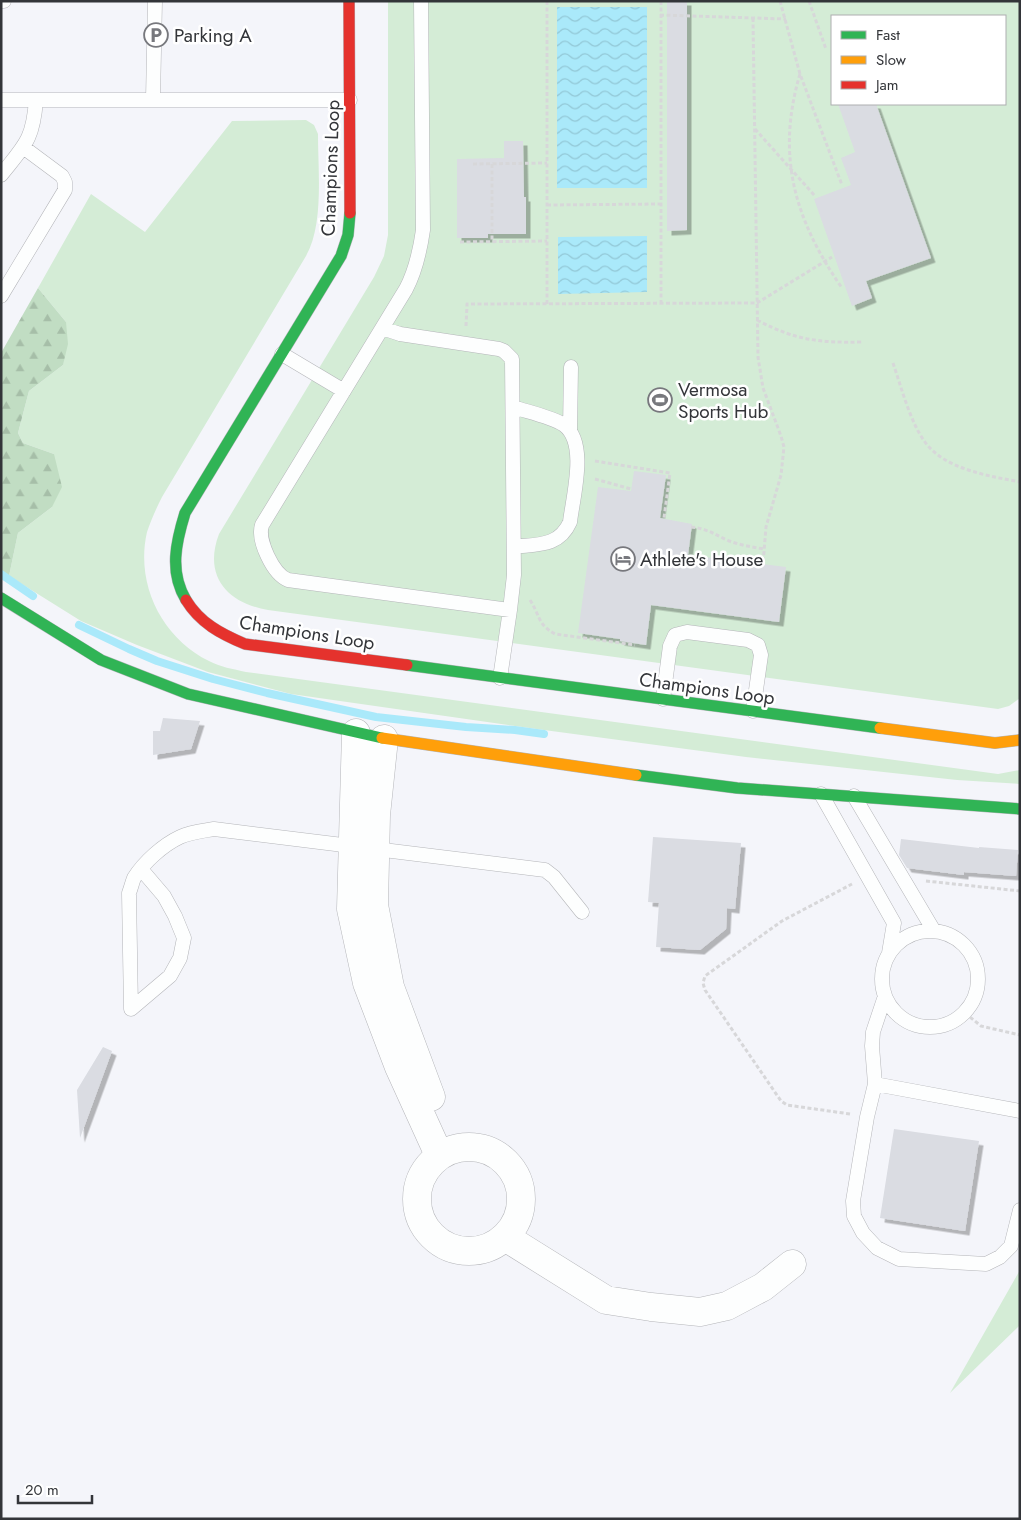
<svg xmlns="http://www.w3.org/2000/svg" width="1021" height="1520" font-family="Jost,sans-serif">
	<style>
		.grass { fill: #d4ecd6; fill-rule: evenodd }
		.forest { fill: url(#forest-firs) }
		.water { fill: url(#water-waves) }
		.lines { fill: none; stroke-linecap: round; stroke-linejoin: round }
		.stream { stroke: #aae9fa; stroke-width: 8 }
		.building { fill: #dadce2; filter: url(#shadow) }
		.lane-casing { stroke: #b4b5b9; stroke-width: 15 }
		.street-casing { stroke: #b4b5b9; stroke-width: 29 }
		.fast-casing { stroke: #b4b5b9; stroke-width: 12 }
		.slow-casing { stroke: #b4b5b9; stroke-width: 12 }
		.jam-casing { stroke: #b4b5b9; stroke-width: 12 }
		.path { stroke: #d7d7d9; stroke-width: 3; stroke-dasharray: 4 2.5; stroke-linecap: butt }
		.lane { stroke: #fdfefe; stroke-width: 14 }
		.street { stroke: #fdfefe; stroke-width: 28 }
		.fast { stroke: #30b455; stroke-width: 11 }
		.slow { stroke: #ff9f0a; stroke-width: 11 }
		.jam { stroke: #e5322d; stroke-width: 11 }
		.labels { text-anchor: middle; stroke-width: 5; stroke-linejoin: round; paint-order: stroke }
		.poi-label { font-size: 19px; fill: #333539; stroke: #fff; text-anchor: start }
		.street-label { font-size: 19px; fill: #333539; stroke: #fff }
	</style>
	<defs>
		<pattern id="forest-firs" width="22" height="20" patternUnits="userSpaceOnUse" patternTransform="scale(1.25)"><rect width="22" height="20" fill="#c1ddc3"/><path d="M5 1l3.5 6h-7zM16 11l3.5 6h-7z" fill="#a6bea8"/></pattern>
		<pattern id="water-waves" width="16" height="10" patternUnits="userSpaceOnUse" patternTransform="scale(1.25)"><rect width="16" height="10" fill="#aae9fa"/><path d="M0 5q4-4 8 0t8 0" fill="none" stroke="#93c8d7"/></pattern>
		<filter id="shadow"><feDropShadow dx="4.5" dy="4.5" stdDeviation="0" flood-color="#0004"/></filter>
	</defs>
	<rect width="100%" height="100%" fill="#f4f5fa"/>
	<path class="grass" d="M 388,1 L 1020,1 L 1020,698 L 1009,706 L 998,709 L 268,610 C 227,603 203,576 219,534 L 374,277 L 384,256 L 388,235 ZM 832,16 L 1005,16 L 1005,104 L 832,104 Z
		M 306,120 L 314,125 L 318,134 C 318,170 324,225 306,256 L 162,497 C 156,509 151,520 147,532 C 135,584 162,638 209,661 C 220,667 233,669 246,672 L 998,774 L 1020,770 L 1020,784 L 957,780 L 746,757 L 544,730 L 291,694 L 208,672 L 137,645 L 81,621 L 9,576 L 18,533 L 52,507 L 54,454 L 23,443 L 18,433 L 29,391 L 63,365 L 66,322 L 38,288 L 91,194 L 145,232 L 232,121 Z
		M 1020,1270 L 1020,1325 L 950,1393 Z"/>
	<path class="forest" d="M 38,288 L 66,322 L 68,344 L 63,365 L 29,391 L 18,433 L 23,443 L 54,454 L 62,487 L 52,507 L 18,533 L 9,576 L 1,571 L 1,353 Z"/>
	<path class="water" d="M 557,7 L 647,7 L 647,188 L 557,188 Z
		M 647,236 L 647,292 L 558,294 L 558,237 Z"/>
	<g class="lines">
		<path class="stream" d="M 1,574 L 33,596
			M 79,625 L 129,649 L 157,661 L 213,679 L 267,693 L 376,717 L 466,727 L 515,730 L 544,734"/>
	</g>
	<path class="building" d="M 667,1 L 687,1 L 687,230 L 667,231 Z
		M 838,104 L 876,104 L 931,258 L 866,281 L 872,298 L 852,306 L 814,199 L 851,185 L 841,158 L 855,152 Z
		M 504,141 L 523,141 L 524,197 L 526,197 L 526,234 L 488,234 L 488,238 L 457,238 L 457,159 L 504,158 Z
		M 634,471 L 666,475 L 660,518 L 692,524 L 688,555 L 786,567 L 779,622 L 651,605 L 646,645 L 620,641 L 620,639 L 578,633 L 598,487 L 631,491 Z
		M 163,718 L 200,721 L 191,749 L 153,755 L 153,731 L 160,731 Z
		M 653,837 L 741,843 L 735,909 L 727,908 L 726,929 L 700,950 L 656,947 L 659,903 L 648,902 Z
		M 901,839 L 979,848 L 979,847 L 1018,850 L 1016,876 L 964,872 L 964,875 L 907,868 L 899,855 Z
		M 103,1047 L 112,1051 L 80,1138 L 77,1090 Z
		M 894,1129 L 979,1141 L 965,1231 L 880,1218 Z"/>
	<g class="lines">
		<g class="lane-casing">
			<path id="lane" d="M 1,1 L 4,1
				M 421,1 L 423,230 C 420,251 416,270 406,289 L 262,525 C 257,540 273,574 288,580 L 510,610
				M 153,99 L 155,1
				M 1,100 L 350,100
				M 1,175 C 25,145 33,140 36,100
				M 1,296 L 65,190 L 65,182 L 62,176 L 23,147
				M 382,328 L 400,334 L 499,349 L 504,351 L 512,359 L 514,575 L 510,610 L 500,678
				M 282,354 L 344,391
				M 513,407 C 528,412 552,417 564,425 C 588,443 573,496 570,522 C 559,547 537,544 514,547
				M 570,430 L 571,367
				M 663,699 L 670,646 L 675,635 L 687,632 L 748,640 L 758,645 L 761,655 L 753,711
				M 821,794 L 894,923 L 889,953
				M 854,796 L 934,931
				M882 979a48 48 0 1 1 96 0a48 48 0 1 1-96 0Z
				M 885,996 L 873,1032 L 872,1046 L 875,1084 L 867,1117 L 853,1201 L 854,1216 L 863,1233 L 877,1248 L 899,1259 L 986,1264 L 1000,1257 L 1011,1246 L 1020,1210
				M 131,1009 L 129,893 C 131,888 132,883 134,878 C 144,862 163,845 180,837 C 191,832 203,831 214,829 L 545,870 L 554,877 L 582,912
				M 131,1009 L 170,976 L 180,958 L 184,938 L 175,916 L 164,896 L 141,869
				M 875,1084 L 1020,1111"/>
		</g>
		<g class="street-casing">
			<path id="street" d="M 356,733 L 351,909 L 367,983 L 399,1067 L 439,1155
				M 384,739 L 376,815 L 374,905 L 390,987 L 431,1097
				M417 1199a52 52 0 1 1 104 0a52 52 0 1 1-104 0Z
				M 505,1237 L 606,1300 L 651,1307 L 700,1312 L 727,1306 L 763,1287 L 792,1264"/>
		</g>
		<g class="fast-casing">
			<path id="fast" d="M 1,598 L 101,660 L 188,694 L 382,738
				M 186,600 C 169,572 176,542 185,513 L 341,256 L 348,235 L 350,213
				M 407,665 L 880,728
				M 636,775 L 737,788 L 1020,809"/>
		</g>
		<g class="slow-casing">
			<path id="slow" d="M 880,728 L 995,743 L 1020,740
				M 382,738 L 636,775"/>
		</g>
		<g class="jam-casing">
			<path id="jam" d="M 349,1 L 350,213
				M 186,600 C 200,623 221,634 245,644 L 407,665"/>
		</g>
		<path class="path" d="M 547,1 L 547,304
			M 661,1 L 661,303
			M 780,1 L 800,74 L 842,185
			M 809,1 L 826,49
			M 660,15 L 786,19
			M 753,18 L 758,357 L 763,388 L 781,436 L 784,447 L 781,475 L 766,527 L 763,564
			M 800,74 C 776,155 794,219 842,288
			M 755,129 L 815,196
			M 473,164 L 547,163
			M 492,164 L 492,242
			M 547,205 L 661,204
			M 460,242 L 547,241
			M 757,320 C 795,340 819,343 862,342
			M 466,326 L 467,304 L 757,303 L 832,257
			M 893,363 C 901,386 910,422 925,442 C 944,469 989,476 1020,482
			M 595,461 L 670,473 L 664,518
			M 595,479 L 631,489
			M 691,527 C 706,528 716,535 729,541 C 740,545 752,547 764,549
			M 530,600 C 540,615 537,624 555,634 L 635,645
			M 926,881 L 1020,891
			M 965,1013 L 981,1026 L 1020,1035
			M 850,1114 L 787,1105 L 781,1101 L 705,990 L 703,983 L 705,976 L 782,921 L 852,884"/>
		<use href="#lane" class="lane"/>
		<use href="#street" class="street"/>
		<use href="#fast" class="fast"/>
		<use href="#slow" class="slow"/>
		<use href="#jam" class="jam"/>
	</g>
	<defs>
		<g id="parking-ring" transform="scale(1.25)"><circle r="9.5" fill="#fff" stroke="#77787d" stroke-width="1.5"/><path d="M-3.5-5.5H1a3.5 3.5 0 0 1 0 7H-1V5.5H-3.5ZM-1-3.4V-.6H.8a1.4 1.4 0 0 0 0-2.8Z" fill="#77787d"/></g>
		<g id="stadium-ring" transform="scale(1.25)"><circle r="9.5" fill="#fff" stroke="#77787d" stroke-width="1.5"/><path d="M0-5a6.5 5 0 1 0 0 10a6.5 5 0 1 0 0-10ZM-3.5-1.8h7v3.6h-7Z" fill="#77787d"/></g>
		<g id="hotel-ring" transform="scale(1.25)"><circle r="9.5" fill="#fff" stroke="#77787d" stroke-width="1.5"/><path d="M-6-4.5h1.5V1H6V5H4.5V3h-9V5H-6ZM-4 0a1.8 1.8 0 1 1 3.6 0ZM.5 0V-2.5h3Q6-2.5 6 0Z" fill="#77787d"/></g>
	</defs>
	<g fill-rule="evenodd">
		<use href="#parking-ring" x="156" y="35"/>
		<use href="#stadium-ring" x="660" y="400"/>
		<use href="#hotel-ring" x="623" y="559"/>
	</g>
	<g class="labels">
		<g class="poi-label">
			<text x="174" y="42">Parking A</text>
			<text x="678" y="396">Vermosa<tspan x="678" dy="22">Sports Hub</tspan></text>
			<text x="640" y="566">Athlete's House</text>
		</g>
		<g class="street-label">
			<text transform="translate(330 168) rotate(-88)" y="7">Champions Loop</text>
			<text transform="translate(307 632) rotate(9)" y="7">Champions Loop</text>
			<text transform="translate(707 688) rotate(8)" y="7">Champions Loop</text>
		</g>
	</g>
	<rect width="1021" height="1520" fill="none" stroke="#333539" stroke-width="5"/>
	<rect x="831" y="15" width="175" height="90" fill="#ffffff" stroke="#adaeb0"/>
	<rect x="841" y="31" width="25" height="8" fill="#30b455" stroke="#adaeb0"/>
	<text x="876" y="40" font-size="15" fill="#333539">Fast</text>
	<rect x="841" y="56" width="25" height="8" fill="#ff9f0a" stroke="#adaeb0"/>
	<text x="876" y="65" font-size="15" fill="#333539">Slow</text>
	<rect x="841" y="81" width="25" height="8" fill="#e5322d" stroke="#adaeb0"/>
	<text x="876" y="90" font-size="15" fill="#333539">Jam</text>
	<path d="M18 1495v8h74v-8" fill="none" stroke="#333539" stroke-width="2.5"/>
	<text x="25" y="1495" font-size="15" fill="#333539" stroke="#ffffff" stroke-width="4" paint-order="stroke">20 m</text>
</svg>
